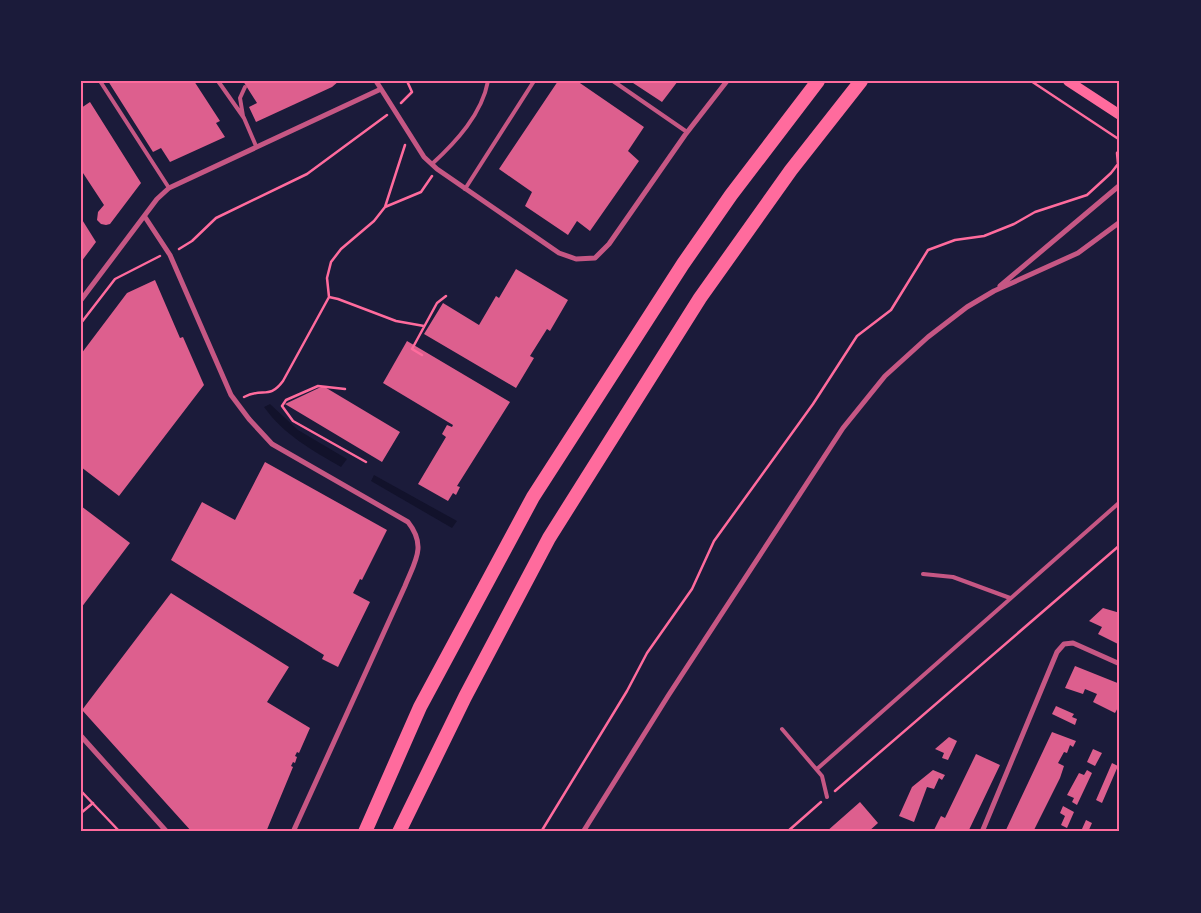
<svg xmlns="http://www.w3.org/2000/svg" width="1201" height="913" font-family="'Exo 2',sans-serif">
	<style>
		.water { fill: #12122b }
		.building { fill: #dd5f8e }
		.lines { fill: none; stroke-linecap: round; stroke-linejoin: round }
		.path { stroke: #ff6b9d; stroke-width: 2.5 }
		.service { stroke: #c65784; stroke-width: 4 }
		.minor { stroke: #c65784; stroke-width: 5 }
		.secondary { stroke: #ff6b9d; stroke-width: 10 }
		.trunk { stroke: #ff6b9d; stroke-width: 14 }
		.neatline { fill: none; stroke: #ff6b9d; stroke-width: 2 }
	</style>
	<rect width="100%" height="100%" fill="#1b1b3a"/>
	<path class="water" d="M 270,404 L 298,430 L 347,459 L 341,467 C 312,450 284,435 264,407 Z
		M 374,475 L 457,521 L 452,528 L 371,481 Z"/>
	<path class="building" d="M 108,81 L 194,81 L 220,121 L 216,123 L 225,137 L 170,162 L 161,148 L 153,152 Z
		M 243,81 L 339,81 L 332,87 L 256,122 L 249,107 L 257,103 Z
		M 558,81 L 577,81 L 644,127 L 628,151 L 639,161 L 590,231 L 577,221 L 568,235 L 525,206 L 532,192 L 499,169 Z
		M 630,81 L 678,81 L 662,102 Z
		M 90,102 L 141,183 L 110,224 L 106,225 L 101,224 L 97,220 L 98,212 L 104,205 L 81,170 L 81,108 Z
		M 81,218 L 96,242 L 81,262 Z
		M 516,269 L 568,300 L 550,331 L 547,329 L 530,356 L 534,358 L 516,388 L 424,334 L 443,303 L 479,325 L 496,296 L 499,298 Z
		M 155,280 L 180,338 L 183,337 L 204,385 L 119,496 L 81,467 L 81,354 L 127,293 Z
		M 407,341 L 510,402 L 457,486 L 460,487 L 456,495 L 453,493 L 448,501 L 418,484 L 446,437 L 442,434 L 447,425 L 452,427 L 453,425 L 383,383 Z
		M 323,386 L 400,432 L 382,462 L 285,404 Z
		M 265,462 L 387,530 L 362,580 L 360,579 L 353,593 L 370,602 L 338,667 L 322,659 L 324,655 L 171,560 L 202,502 L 235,520 Z
		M 81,506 L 130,543 L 81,608 Z
		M 171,593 L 289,667 L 267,702 L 310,728 L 299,753 L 297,752 L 295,756 L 297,757 L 295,763 L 293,762 L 291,766 L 293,767 L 266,832 L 192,832 L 82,710 Z
		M 1103,608 L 1120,613 L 1120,645 L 1098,634 L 1102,627 L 1089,621 Z
		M 1075,666 L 1120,684 L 1120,704 L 1115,713 L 1093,702 L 1097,694 L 1085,689 L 1083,694 L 1065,688 Z
		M 1056,706 L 1074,714 L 1072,717 L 1077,719 L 1075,725 L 1052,714 Z
		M 1052,732 L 1076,741 L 1073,747 L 1070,745 L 1067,753 L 1064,752 L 1058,763 L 1064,766 L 1060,778 L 1033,832 L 1005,832 Z
		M 949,737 L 957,741 L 948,760 L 942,758 L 944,753 L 935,749 Z
		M 1093,749 L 1102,753 L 1095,766 L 1087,762 Z
		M 976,754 L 1000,765 L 968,832 L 933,832 L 941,816 L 945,818 Z
		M 1112,763 L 1118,766 L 1102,803 L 1096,800 Z
		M 933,770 L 945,775 L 942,780 L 939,778 L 934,789 L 927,787 L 914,822 L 899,816 L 912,787 Z
		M 1087,770 L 1092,773 L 1077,805 L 1072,802 L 1074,798 L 1067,795 L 1079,773 L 1084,775 Z
		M 860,802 L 878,823 L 868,832 L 826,832 Z
		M 1063,806 L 1074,812 L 1067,828 L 1061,825 L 1065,816 L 1060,813 Z
		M 1086,820 L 1092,823 L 1088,832 L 1082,829 Z"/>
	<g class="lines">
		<path class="path" d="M 1031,81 L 1120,140
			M 401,103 L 412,92 L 407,81
			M 385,207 L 421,192 L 432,176
			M 179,249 L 192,241 L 216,218 L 307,174 L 387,115
			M 329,297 L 338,299 L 396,321 L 424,326
			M 81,323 L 115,279 L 160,256
			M 422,355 L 412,349 L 437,303 L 446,296
			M 345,389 L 318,386 L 286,400 L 282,406 L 293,421 L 366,462
			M 244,397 C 263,387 269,400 283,381 L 329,297 L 327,278 L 331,262 L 341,249 L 374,221 L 385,207 L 405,145
			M 81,791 L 120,832
			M 835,791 L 1120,545
			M 81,813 L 93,803
			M 541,832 L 627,691 L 647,653 L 692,589 L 714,541 L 813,404 L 857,336 L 891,310 L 928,250 L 955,240 L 984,236 L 1014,224 L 1035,212 L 1087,195 L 1111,173 L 1118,164 L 1117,153 L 1120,150
			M 787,832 L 821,802"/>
		<path class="service" d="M 100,81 L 169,188
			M 218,81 L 244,118 L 256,146
			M 613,81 L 687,132
			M 243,116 L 240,98 L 245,87
			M 432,164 C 456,142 482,114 488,81
			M 465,189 L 534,81
			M 923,574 L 953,577 L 1010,598
			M 782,729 L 822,776 L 827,797
			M 817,769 L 1120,502"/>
		<path class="minor" d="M 376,81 L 424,157 L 437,169 L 559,253 L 576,259 L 595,258 L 609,244 L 685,135 L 727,81
			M 145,217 L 170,255 L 231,395 L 249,419 L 272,444 L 408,522 C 427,546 415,561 405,586 L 293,832
			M 1000,286 L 1120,185
			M 81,300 L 157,199 L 169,188 L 381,89
			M 81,736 L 167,832
			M 583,832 L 668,696 L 843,428 L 885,376 L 928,337 L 967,307 L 994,291 L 1078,253 L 1120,222
			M 982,832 L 1057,652 L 1064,644 L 1073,643 L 1120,664"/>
		<path class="secondary" d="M 1068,81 L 1120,115"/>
		<path class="trunk" d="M 365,832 L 420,707 L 533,497 L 683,264 L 731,195 L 818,81
			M 399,832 L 465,697 L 549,538 L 700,298 L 791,170 L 861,81"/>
	</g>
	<rect width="1201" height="913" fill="none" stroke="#1b1b3a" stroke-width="165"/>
	<rect x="82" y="82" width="1036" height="748" class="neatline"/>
</svg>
